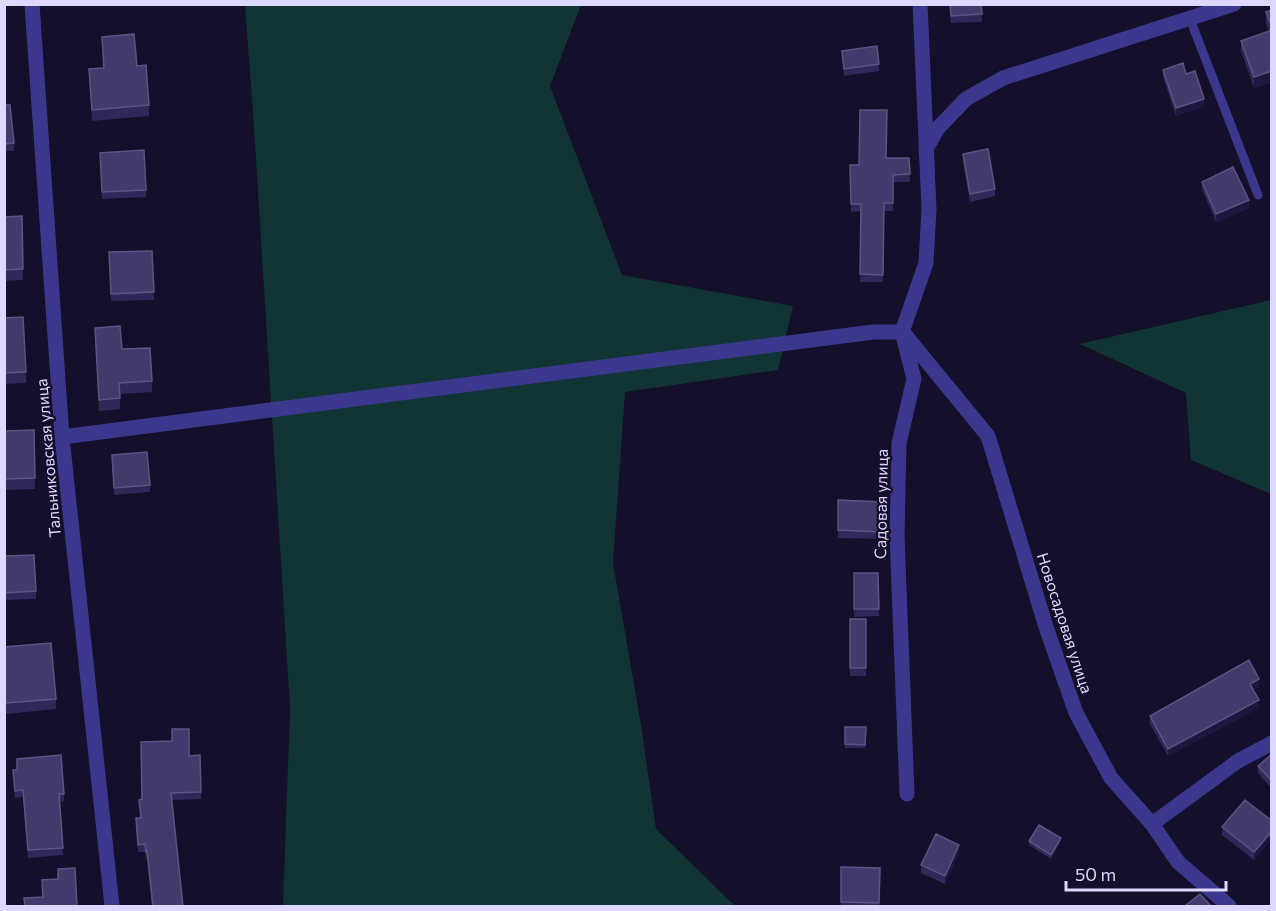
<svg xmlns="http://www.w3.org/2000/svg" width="1276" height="911" font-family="Commissioner,sans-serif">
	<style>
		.green { fill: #113534 }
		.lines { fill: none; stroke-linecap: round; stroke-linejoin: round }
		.lane { stroke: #3b378c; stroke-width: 9 }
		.street { stroke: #3b378c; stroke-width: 15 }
		.wall { fill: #312759 }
		.shaded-wall { fill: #1e163f }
		.building { fill: #433a6b; stroke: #5c5382; stroke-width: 1.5 }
		.labels { text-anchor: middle; stroke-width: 5; stroke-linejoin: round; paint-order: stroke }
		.street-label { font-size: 16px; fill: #ddd8ff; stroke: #140f2a }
	</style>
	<rect width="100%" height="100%" fill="#140f2a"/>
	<path class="green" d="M 245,5 L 581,5 L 550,86 L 622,275 L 793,306 L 778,370 L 625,392 L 613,563 L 641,725 L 656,829 L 735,906 L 283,906 L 290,708 L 254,126 Z
		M 1271,300 L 1271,494 L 1191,460 L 1186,393 L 1080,344 Z"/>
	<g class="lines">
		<path class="lane" d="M 1190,19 L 1258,195"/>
		<path class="street" d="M 32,4 L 62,437 L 112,906
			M 926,149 L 938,128 L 966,99 L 1003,78 L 1234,4
			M 906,336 L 988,436 L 1046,627 L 1076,713 L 1111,778 L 1152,824 L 1178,862 L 1229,906
			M 62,437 L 873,332 L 902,332
			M 907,794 L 897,536 L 899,443 L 914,379 L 902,332 L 926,263 L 929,209 L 920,4
			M 1152,824 L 1238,761 L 1272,743"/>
	</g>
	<path class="wall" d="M 949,4 L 981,4 L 982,22 L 951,23 Z
		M 1272,10 L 1272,82 L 1254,88 L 1241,51 L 1241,41 L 1269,31 L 1266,23 L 1266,12 Z
		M 102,37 L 137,66 L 149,105 L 149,116 L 92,121 L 89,69 L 103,68 Z
		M 842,51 L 879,64 L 879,71 L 844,76 L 842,59 Z
		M 1163,70 L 1186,74 L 1204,106 L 1176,116 L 1163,77 Z
		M 4,105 L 14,143 L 14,151 L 4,151 Z
		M 963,154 L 995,189 L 995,196 L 970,202 L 963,161 Z
		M 886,158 L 909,158 L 910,182 L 893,182 L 893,211 L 884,211 L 883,282 L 860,282 L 861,211 L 851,212 L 850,165 L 859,165 Z
		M 100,160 L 146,190 L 146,197 L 102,199 Z
		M 1202,182 L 1249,208 L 1216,222 L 1202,189 Z
		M 22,216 L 23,280 L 4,281 L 4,217 Z
		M 152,251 L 154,300 L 111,301 L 109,252 Z
		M 4,318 L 26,372 L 26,383 L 4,384 Z
		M 95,328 L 122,349 L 152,381 L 152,392 L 120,394 L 120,409 L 99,411 Z
		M 34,430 L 35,489 L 4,490 L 4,431 Z
		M 112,455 L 150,485 L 150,492 L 114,495 Z
		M 838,500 L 883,502 L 881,539 L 838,538 Z
		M 4,556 L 36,591 L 36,599 L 4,600 Z
		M 854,573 L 878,573 L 879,616 L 854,617 Z
		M 850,619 L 866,619 L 866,676 L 850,676 Z
		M 4,647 L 56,699 L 56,709 L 6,714 L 4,701 Z
		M 1259,687 L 1253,690 L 1259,708 L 1168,756 L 1150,724 L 1150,716 Z
		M 845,727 L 866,727 L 865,748 L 845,748 Z
		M 1272,754 L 1272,789 L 1258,773 L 1258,766 Z
		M 200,755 L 201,799 L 172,800 L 183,906 L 152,906 L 147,859 L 146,859 L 145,852 L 138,852 L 136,818 L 141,818 L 139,800 L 142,799 L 189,756 Z
		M 17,759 L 64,794 L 64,801 L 60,802 L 63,855 L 28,858 L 23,797 L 15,798 L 13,770 L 17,770 Z
		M 1272,821 L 1272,838 L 1254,860 L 1222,835 L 1222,827 Z
		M 1029,841 L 1061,842 L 1051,859 L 1029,845 Z
		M 959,853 L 945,884 L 921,873 L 921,865 Z
		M 841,867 L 880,868 L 879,906 L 841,906 Z"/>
	<path class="shaded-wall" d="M 1272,71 L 1272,82 L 1254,88 L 1254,77 Z
		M 1204,99 L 1204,106 L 1176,116 L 1176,108 Z
		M 1249,200 L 1249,208 L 1216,222 L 1216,214 Z
		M 1259,679 L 1259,687 L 1250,692 L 1250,684 Z
		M 1259,700 L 1259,708 L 1168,756 L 1168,749 Z
		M 1272,831 L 1272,838 L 1254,860 L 1254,852 Z
		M 1061,838 L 1061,842 L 1051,859 L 1051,855 Z
		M 959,845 L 959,853 L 945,884 L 945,876 Z"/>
	<path class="building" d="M 950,4 L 981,4 L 982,14 L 951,16 Z
		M 1272,10 L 1272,28 L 1266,12 Z
		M 1272,30 L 1272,71 L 1254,77 L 1241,41 Z
		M 134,34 L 137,66 L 146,65 L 149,105 L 92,110 L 89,69 L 104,68 L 102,37 Z
		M 877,46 L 879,64 L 844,69 L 842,51 Z
		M 1183,63 L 1186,74 L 1195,71 L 1204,99 L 1176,108 L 1163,70 Z
		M 4,105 L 10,105 L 14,143 L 4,144 Z
		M 860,110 L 887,110 L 886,158 L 909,158 L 910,174 L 893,175 L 893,203 L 884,203 L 883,275 L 860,274 L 861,204 L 851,204 L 850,165 L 859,165 Z
		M 988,149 L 995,189 L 970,194 L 963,154 Z
		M 144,150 L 146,190 L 102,192 L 100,153 Z
		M 1233,167 L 1249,200 L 1216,214 L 1202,182 Z
		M 22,216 L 23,269 L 4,270 L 4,217 Z
		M 152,251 L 154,292 L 111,294 L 109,252 Z
		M 23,317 L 26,372 L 4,373 L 4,318 Z
		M 120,326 L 122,349 L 150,348 L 152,381 L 119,383 L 120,398 L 99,400 L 95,328 Z
		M 34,430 L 35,478 L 4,479 L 4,431 Z
		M 147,452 L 150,485 L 114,488 L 112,455 Z
		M 838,500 L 883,502 L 881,532 L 838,530 Z
		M 34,555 L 36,591 L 4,593 L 4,556 Z
		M 854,573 L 878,573 L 879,609 L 854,609 Z
		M 850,619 L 866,619 L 866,668 L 850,668 Z
		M 51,643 L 56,699 L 6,703 L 4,690 L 4,647 Z
		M 1249,660 L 1259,679 L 1250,684 L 1259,700 L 1168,749 L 1150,716 Z
		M 845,727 L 866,727 L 865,745 L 845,744 Z
		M 172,729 L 189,729 L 189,756 L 200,755 L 201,792 L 171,793 L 183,906 L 153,906 L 147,851 L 146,852 L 145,844 L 138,845 L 136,818 L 141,818 L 139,800 L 142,799 L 141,742 L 172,741 Z
		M 1272,754 L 1272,781 L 1258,766 Z
		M 61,755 L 64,794 L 59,794 L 63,848 L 28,850 L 23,790 L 15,791 L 13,770 L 17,770 L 17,759 Z
		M 1245,800 L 1272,821 L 1272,831 L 1254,852 L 1222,827 Z
		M 1039,825 L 1061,838 L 1051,855 L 1029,841 Z
		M 936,834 L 959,845 L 945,876 L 921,865 Z
		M 841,867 L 880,868 L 879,903 L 841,902 Z
		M 75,868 L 77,906 L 25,906 L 24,898 L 43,897 L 42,880 L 58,879 L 58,869 Z
		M 1200,894 L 1211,906 L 1185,906 Z"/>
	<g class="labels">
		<g class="street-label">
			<text transform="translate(48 458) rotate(-95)" y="6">Тальниковская улица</text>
			<text transform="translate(881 504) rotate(-89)" y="6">Садовая улица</text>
			<text transform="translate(1065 623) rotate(72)" y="6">Новосадовая улица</text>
		</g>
	</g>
	<rect width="1276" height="911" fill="none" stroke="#ddd8ff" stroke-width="12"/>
	<path d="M1066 881v9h160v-9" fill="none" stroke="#ddd8ff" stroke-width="3"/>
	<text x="1075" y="881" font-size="18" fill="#ddd8ff" stroke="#140f2a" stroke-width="4.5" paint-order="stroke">50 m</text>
</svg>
